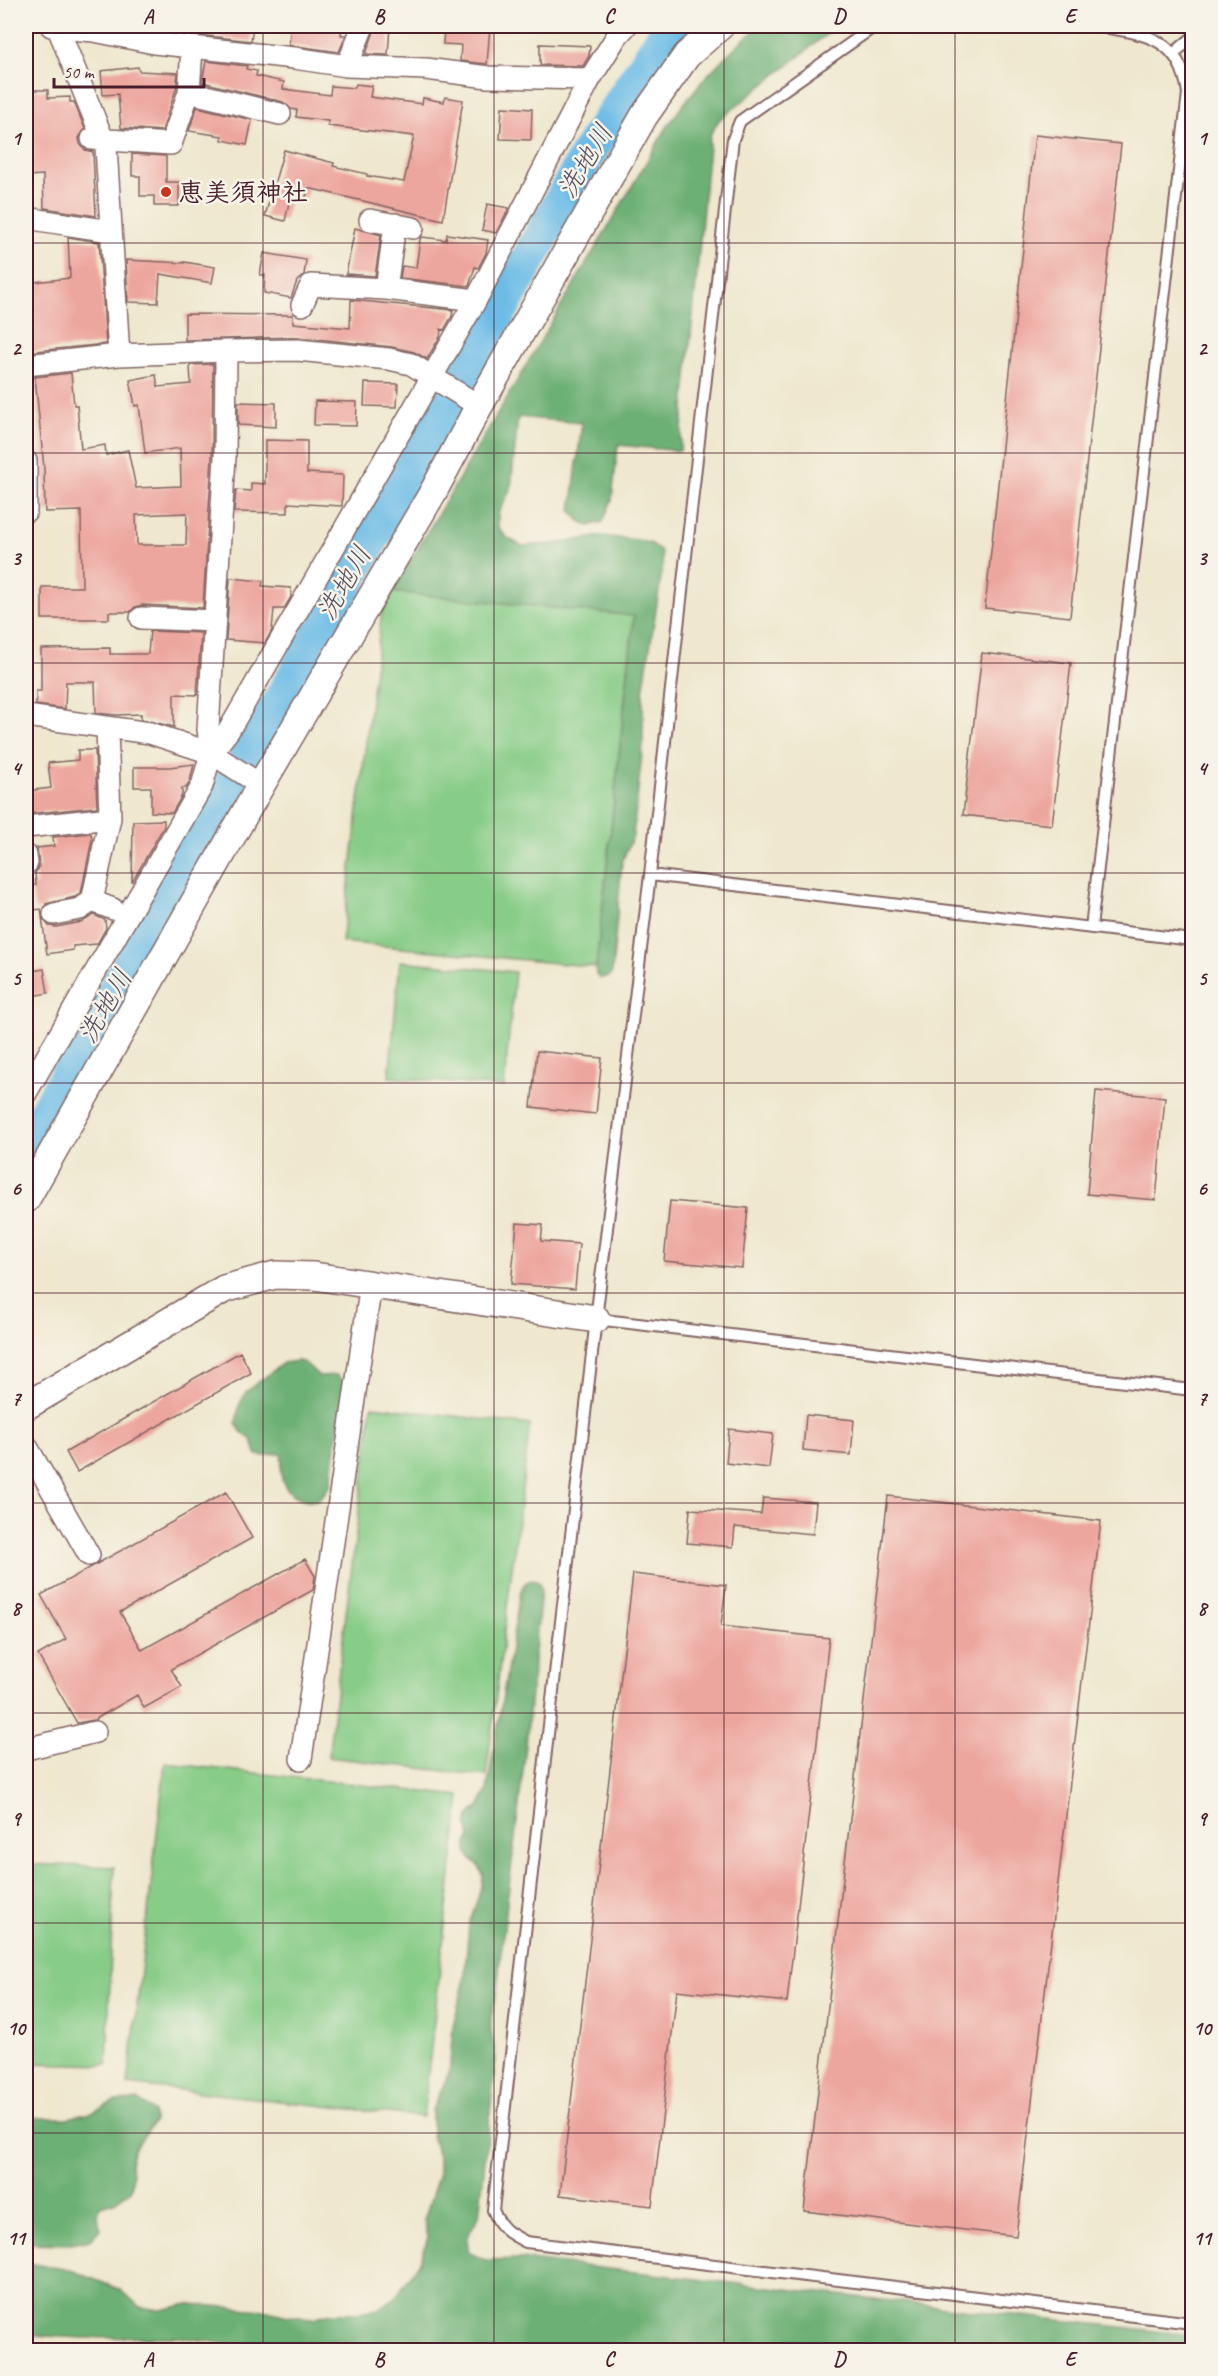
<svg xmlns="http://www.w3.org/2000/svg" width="1218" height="2376" font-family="Caveat,'Klee One',sans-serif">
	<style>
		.green { fill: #87cc87; stroke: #687659; stroke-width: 1.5 }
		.forest { fill: #6db074; stroke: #5c6850; stroke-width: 1.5 }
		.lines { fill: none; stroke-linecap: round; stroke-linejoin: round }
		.river { stroke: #6cbce7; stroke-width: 36 }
		.building { fill: #eda69e; fill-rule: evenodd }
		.service-casing { stroke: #846564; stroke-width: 14 }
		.minor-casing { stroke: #846564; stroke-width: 24 }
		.tertiary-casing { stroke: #846564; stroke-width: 30 }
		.service { stroke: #fff; stroke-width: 10 }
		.minor { stroke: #fff; stroke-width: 21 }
		.tertiary { stroke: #fff; stroke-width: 27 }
		.grid { fill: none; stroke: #4a1f2b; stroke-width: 1.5; stroke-opacity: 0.55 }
		.poi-dot { fill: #c8321e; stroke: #f7f3e8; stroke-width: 2 }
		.labels { text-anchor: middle; stroke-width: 5; stroke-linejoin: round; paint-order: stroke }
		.poi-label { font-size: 26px; font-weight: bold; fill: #4a1f2b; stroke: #f7f3e8; text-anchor: start }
		.water-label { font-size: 27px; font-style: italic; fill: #544e63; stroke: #f7f3e8 }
		.neatline { fill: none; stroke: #4a1f2b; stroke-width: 2 }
		.grid-label { font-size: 20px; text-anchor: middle; font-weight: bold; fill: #4a1f2b }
	</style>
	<rect width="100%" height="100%" fill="#f7f3e8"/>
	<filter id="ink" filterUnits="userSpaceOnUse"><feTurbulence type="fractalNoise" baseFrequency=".0167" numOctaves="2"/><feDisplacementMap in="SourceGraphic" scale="12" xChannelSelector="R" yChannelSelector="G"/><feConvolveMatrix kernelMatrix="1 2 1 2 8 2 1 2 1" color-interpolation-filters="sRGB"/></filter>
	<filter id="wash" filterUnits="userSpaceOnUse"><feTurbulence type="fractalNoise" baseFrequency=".008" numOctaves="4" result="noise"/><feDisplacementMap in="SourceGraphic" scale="24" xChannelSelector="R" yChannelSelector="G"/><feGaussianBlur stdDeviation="1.35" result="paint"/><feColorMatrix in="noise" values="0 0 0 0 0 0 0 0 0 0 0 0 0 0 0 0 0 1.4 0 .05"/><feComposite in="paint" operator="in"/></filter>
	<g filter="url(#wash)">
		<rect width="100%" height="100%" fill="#efe7ce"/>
		<path class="green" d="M 392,592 L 634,615 L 596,967 L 342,942 L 382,610 Z
			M 400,961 L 515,972 L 504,1087 L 389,1077 Z
			M 372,1406 L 530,1425 L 486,1776 L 328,1757 Z
			M 165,1763 L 460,1796 L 423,2117 L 128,2084 Z
			M 26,1864 L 114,1867 L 107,2065 L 26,2063 Z"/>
		<path class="forest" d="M 760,26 L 837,26 L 719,120 L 710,135 L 680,451 L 618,445 L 612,500 L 603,522 L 589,526 L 580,521 L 571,511 L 582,423 L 518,417 L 511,488 L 498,514 L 498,528 L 507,538 L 522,546 L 553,544 L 602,536 L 638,540 L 652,544 L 661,552 L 663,565 L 643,692 L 643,745 L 633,836 L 622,862 L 612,972 L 609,977 L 599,978 L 596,974 L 596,967 L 634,616 L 392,592 L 667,127 C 695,87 721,57 760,26 Z
			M 298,1361 L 305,1363 L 319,1376 L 337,1375 L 344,1382 L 331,1484 L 319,1500 C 302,1503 282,1492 281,1473 C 281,1466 283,1461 281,1454 C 272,1452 264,1459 256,1454 L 252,1440 L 242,1433 L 236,1423 L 239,1406 L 246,1392 L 283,1363 Z
			M 534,1580 L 539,1583 L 541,1589 L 525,1755 L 495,2002 C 487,2024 492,2036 496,2058 L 479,2216 C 472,2229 463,2238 470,2253 L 485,2260 L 521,2259 L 1192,2335 L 1192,2350 L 358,2350 L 343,2341 L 273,2345 L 255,2348 L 179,2337 L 84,2338 L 26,2335 L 26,2263 L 71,2270 L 121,2290 L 140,2307 L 161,2310 L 189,2304 L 263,2310 L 288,2316 L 313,2318 L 331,2313 L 360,2313 L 378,2309 L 395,2298 L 420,2262 L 428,2237 L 424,2220 L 438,2176 L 438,2157 L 432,2135 L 432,2110 L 449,2073 L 453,2026 L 464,1983 L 469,1924 L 482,1886 L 483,1875 L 478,1864 L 471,1860 L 467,1852 L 467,1844 L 470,1836 L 467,1825 L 471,1814 L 479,1807 L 487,1790 L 520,1594 C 522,1586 525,1581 534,1580 Z
			M 139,2100 L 154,2112 L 154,2122 L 133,2151 L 130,2164 L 133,2174 L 131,2190 L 114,2202 L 100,2206 L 98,2215 L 100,2229 L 90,2240 L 71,2244 L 26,2243 L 26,2118 L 67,2118 L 88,2114 L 115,2101 Z"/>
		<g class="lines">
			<path class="river" d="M 26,1146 L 83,1049 L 196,844 L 280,702 L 589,152 L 671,26"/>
		</g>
		<g id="blocks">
			<path class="building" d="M 190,26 L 253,26 L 251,41 L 190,34 Z
				M 291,26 L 342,26 L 341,35 L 346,35 L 339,52 L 289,45 Z
				M 376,26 L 390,26 L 388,55 L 366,54 Z
				M 444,26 L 490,26 L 487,64 L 460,61 L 461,45 L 443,44 Z
				M 540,44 L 590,46 L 589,56 L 583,66 L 540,65 Z
				M 206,61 L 247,66 L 246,69 L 257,71 L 256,76 L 284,82 L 283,89 L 330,95 L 331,86 L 355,88 L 356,84 L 372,86 L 370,97 L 422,104 L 423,98 L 444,102 L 445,97 L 463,100 L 443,220 L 308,188 L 306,198 L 291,194 L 285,221 L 265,216 L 284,150 L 334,163 L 333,166 L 367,174 L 367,176 L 404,182 L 414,136 L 328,126 L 328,121 L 296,117 L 297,110 L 291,109 L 283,102 L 202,82 Z
				M 138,67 L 139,71 L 178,73 L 176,89 L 162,131 L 121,128 L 118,94 L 103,95 L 101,71 Z
				M 26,90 L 48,90 L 48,98 L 70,97 L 70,102 L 74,102 L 85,129 L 79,138 L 80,144 L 85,150 L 93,152 L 96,216 L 44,208 L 43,175 L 27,176 Z
				M 197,107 L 252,120 L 247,145 L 222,140 L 222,136 L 189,131 Z
				M 502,107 L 532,109 L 531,140 L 500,139 Z
				M 1035,135 L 1121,144 L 1070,617 L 985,608 Z
				M 132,154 L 166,156 L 166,182 L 179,182 L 179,206 L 154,206 L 154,196 L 140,196 L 140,176 L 132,176 Z
				M 487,204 L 509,208 L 496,233 L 482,230 Z
				M 355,228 L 381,235 L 375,276 L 346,274 Z
				M 447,234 L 488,240 L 486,253 L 478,268 L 475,267 L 469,286 L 400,278 L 402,266 L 416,268 L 420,239 L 422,237 L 446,240 Z
				M 68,237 L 99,242 L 106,344 L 26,352 L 26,283 L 70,278 Z
				M 264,253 L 306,260 L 304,275 L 297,281 L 291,298 L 264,293 L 265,275 L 260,275 Z
				M 126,260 L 184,263 L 184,262 L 215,267 L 212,283 L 160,274 L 158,303 L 128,302 Z
				M 351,300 L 453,310 L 452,316 L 444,330 L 441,329 L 440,337 L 427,359 L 414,352 L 392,347 L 298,337 L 185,340 L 185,314 L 293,315 L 293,323 L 350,328 Z
				M 213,364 L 212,457 L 203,608 L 142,605 L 135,607 L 130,612 L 109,612 L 109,619 L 42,619 L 42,587 L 82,587 L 81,511 L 45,512 L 44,468 L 35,377 L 71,373 L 74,405 L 77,405 L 81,449 L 105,445 L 106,455 L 128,450 L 136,488 L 181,486 L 180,448 L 145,453 L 139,405 L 135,406 L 130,380 L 156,375 L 158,387 L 191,384 L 190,365 ZM 187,513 L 186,545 L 137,545 L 136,515 Z
				M 365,383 L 398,384 L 397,407 L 364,406 Z
				M 315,401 L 357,402 L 356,426 L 314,425 Z
				M 238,402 L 276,403 L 276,427 L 238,425 Z
				M 265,440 L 307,441 L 307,473 L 343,475 L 342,506 L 288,503 L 288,513 L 234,512 L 236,490 L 251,491 L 251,483 L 265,484 Z
				M 230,578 L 263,581 L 262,586 L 291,588 L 291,597 L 284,609 L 274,609 L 272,630 L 265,643 L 226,640 Z
				M 150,631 L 201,633 L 197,695 L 174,694 L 174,727 L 141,719 L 141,714 L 116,715 L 96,713 L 95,682 L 66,682 L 65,709 L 36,705 L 36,691 L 41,691 L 41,649 L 110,648 L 110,654 L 148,654 Z
				M 982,653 L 1071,663 L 1052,825 L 963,815 Z
				M 78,750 L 95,750 L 97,807 L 26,814 L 26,791 L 51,788 L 48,763 L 78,760 Z
				M 194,764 L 190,781 L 186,788 L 182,788 L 182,795 L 172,813 L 151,812 L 151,787 L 134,787 L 134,767 L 169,767 Z
				M 164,820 L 164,826 L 132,882 L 133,821 Z
				M 91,833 L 92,840 L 81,893 L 75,897 L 46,904 L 42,915 L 41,909 L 35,910 L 31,886 L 36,885 L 35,873 L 39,867 L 37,848 L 54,846 L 53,837 Z
				M 94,915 L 105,920 L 106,928 L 97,944 L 73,946 L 73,950 L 47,954 L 42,917 L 49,926 L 56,927 L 82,922 Z
				M 44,969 L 48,993 L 26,997 L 26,972 Z
				M 537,1051 L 602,1058 L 596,1114 L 531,1107 Z
				M 1096,1091 L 1165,1097 L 1156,1200 L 1087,1194 Z
				M 670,1201 L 748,1208 L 742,1268 L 664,1261 Z
				M 517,1223 L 543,1225 L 541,1241 L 579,1244 L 575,1289 L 511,1284 Z
				M 240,1352 L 251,1373 L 77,1472 L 66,1452 Z
				M 806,1415 L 854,1420 L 851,1455 L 803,1450 Z
				M 729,1429 L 773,1434 L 769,1468 L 726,1463 Z
				M 226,1492 L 252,1538 L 120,1612 L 142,1650 L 305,1559 L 315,1576 L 313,1590 L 171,1669 L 182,1687 L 144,1708 L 137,1695 L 94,1720 L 77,1723 L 38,1655 L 66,1639 L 41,1595 Z
				M 888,1496 L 1101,1521 L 1016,2236 L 804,2211 Z
				M 763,1498 L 816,1502 L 813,1534 L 735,1527 L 733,1547 L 687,1543 L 690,1509 L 761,1514 Z
				M 633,1574 L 726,1585 L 721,1626 L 829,1638 L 787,2002 L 677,1990 L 652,2206 L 560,2195 Z"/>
		</g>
	</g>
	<g filter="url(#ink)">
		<use href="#blocks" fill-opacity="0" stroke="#846564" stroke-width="1.5"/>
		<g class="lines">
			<g class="service-casing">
				<path id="service" d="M 875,26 L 740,121 L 733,139 L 650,875 L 596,1319 L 493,2210 C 501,2229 508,2233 526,2242 L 1192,2323
					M 1174,53 L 1192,38
					M 650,875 L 1192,940
					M 1091,928 L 1188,93 C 1180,37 1146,34 1097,26
					M 596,1319 L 1192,1390"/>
			</g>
			<g class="minor-casing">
				<path id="minor" d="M 51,26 L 58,28 L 94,31 L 154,43 L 294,58 L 347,66 L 426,69 L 488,77 L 590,79
					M 58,28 L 106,147 L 119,355 L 226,351 L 225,457 L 208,729 L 211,753
					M 347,66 L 363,26
					M 189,92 L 280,114
					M 92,139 L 171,144 L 189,92 L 192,48
					M 26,218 L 110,231
					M 370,220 L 413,228
					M 386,289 L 395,224
					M 302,305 L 311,285 L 386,289 L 476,300
					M 226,351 L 297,350 L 389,359 L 411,364 L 479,406
					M 26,365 L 119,355
					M 26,461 L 26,511
					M 141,618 L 216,621
					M 26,716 L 150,733 L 211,753 L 261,785
					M 26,827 L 110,818
					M 26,855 L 27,863
					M 92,901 L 113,909
					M 54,914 L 80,909 L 92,901 L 110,818 L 107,727
					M 26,1093 L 202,786 L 211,753 L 229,730 L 476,300 L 590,79 L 617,36 L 626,26
					M 26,1445 L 89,1555
					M 26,1749 L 95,1732
					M 301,1759 L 371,1284"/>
			</g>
			<g class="tertiary-casing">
				<path id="tertiary" d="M 26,1199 L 261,785 L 432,494 L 479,406 L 644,116 L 687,55 L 720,26
					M 26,1406 L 224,1289 L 275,1275 L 314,1276 L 596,1319"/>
			</g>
			<use href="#service" class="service"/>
			<use href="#minor" class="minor"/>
			<use href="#tertiary" class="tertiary"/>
		</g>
	</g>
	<path class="grid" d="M 263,26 L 263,2350M 494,26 L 494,2350M 724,26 L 724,2350M 955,26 L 955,2350M 26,243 L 1192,243M 26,453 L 1192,453M 26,663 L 1192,663M 26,873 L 1192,873M 26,1083 L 1192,1083M 26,1293 L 1192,1293M 26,1503 L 1192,1503M 26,1713 L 1192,1713M 26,1923 L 1192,1923M 26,2133 L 1192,2133"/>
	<circle class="poi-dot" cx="166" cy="192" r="6"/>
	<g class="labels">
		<g class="poi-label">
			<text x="178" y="201">恵美須神社</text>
		</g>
		<g class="water-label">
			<text transform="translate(585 161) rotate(-59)" y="9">洗地川</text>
			<text transform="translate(344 583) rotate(-60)" y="9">洗地川</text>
			<text transform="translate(105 1006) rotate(-60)" y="9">洗地川</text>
		</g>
	</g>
	<rect width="1218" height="2376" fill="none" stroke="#f7f3e8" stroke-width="66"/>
	<path d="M54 78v9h150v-9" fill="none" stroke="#4a1f2b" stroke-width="3"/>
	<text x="63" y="78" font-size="18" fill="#4a1f2b" stroke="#f7f3e8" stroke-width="4.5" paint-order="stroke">50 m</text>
	<rect x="33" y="33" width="1152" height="2310" class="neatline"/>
	<g class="grid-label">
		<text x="148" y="23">A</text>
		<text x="379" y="23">B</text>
		<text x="609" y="23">C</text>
		<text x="839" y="23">D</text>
		<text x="1070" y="23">E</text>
		<text x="16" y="145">1</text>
		<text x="1202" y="145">1</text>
		<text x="16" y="355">2</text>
		<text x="1202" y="355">2</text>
		<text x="16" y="565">3</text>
		<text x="1202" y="565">3</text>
		<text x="16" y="775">4</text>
		<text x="1202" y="775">4</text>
		<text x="16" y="985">5</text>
		<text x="1202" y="985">5</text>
		<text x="16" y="1195">6</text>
		<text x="1202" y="1195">6</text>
		<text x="16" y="1405">7</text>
		<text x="1202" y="1405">7</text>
		<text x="16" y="1615">8</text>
		<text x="1202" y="1615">8</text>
		<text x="16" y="1825">9</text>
		<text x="1202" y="1825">9</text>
		<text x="16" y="2035">10</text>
		<text x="1202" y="2035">10</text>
		<text x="16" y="2245">11</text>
		<text x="1202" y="2245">11</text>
		<text x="148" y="2366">A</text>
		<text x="379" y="2366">B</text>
		<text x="609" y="2366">C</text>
		<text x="839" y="2366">D</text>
		<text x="1070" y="2366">E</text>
	</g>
</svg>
